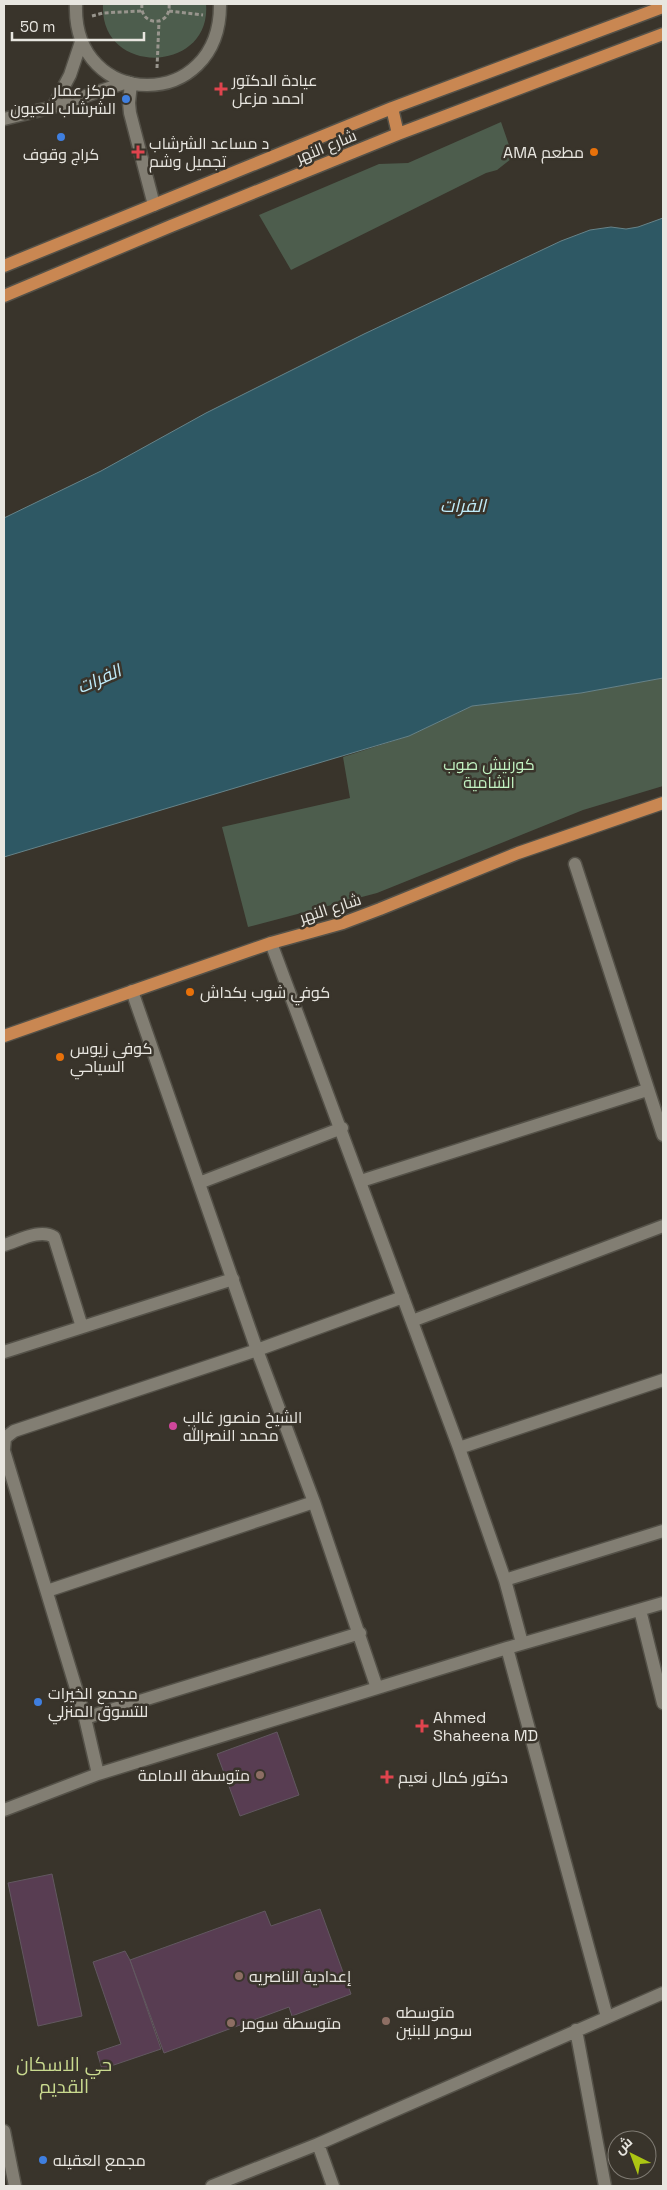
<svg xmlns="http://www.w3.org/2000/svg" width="667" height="2190" font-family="'Space Grotesk',Cairo,sans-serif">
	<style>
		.green { fill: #4d5d4d }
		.water { fill: #2e5864; stroke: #668389 }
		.building { fill: #583d52; stroke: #625860 }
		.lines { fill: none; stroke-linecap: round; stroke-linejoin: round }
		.minor-casing { stroke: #545148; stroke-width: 15 }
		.major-casing { stroke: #545148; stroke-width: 15 }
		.path { stroke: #98958d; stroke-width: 3; stroke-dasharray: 4 2.5; stroke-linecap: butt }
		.minor { stroke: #827e73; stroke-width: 12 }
		.major { stroke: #c98752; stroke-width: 12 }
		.health-dot { fill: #e0444e; stroke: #39342b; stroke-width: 2 }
		.shop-dot { fill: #3f7fe0; stroke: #39342b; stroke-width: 2 }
		.food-dot { fill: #e8710a; stroke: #39342b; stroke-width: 2 }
		.hotel-dot { fill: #d1479c; stroke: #39342b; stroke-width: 2 }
		.education-dot { fill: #8d6e63; stroke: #39342b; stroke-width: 2 }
		.labels { text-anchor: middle; stroke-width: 5; stroke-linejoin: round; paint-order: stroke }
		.poi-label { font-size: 16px; fill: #e8e6e0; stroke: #39342b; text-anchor: start }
		.street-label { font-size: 16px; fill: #e8e6e0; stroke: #39342b }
		.park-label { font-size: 16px; fill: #c2f2c2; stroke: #39342b }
		.water-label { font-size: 18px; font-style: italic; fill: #c0ecfa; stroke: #39342b }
		.quarter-label { font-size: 19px; fill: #c9da8f; stroke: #39342b }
	</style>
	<rect width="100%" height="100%" fill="#39342b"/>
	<path class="green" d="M 103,4 L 206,4 C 212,74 99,77 103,4 Z
		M 501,122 L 511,151 L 511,159 L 497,170 L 486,173 L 291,270 L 259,215 L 379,164 L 408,163 Z
		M 663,678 L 663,786 L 583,810 L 377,893 L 248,927 L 222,827 L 350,798 L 343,757 L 409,736 L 472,706 L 581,693 Z"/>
	<path class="water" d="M 663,218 L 663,678 L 581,693 L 472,706 L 409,736 L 4,857 L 4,518 L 101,471 L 206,413 L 364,334 L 561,241 L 590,230 L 611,227 L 626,229 L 638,227 Z"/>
	<path class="building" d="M 277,1732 L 299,1795 L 240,1816 L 217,1754 Z
		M 52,1874 L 82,2016 L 38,2026 L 8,1883 Z
		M 320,1909 L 351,1994 L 292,2016 L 289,2007 L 164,2053 L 130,1960 L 265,1911 L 271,1926 Z
		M 125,1951 L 130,1960 L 161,2049 L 102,2069 L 97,2052 L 121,2044 L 93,1962 Z"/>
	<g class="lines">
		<g class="minor-casing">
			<path id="minor" d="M 76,4 C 72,111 221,113 220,4
				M 131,83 L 129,103 L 130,113 L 154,205
				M 53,107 L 70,75 L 81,42
				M 4,119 L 53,107 L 127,82
				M 575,864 L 663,1135
				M 271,943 L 459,1448 L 505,1580 L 522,1643
				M 132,991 L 257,1350 L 314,1502 L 377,1688
				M 361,1181 L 647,1090
				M 199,1183 L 342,1128
				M 4,1245 C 18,1241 40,1228 54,1237 L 82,1327
				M 412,1321 L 663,1226
				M 4,1352 L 233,1279
				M 459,1448 L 663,1380
				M 4,1449 L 5,1438 L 14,1431 L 257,1350 L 403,1297
				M 4,1451 L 85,1718 L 98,1774
				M 505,1580 L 663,1531
				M 47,1591 L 314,1502
				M 640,1610 L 663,1703
				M 507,1648 L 607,2017
				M 85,1718 L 360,1633
				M 4,1810 L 98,1774 L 507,1648 L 663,1603
				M 576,2030 L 605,2186
				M 4,2131 L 15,2186
				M 318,2144 L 333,2186
				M 212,2186 L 318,2144 L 663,1993"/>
		</g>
		<g class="major-casing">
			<path id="major" d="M 392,108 L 398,134
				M 4,266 L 392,108 L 663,7
				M 4,296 L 171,226 L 398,134 L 663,34
				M 4,1036 L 271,943 L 343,923 L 380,909 L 518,853 L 663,803"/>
		</g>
		<path class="path" d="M 142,4 C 139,27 172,27 169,4
			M 169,11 L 203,15
			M 92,16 L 103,13 L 141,11
			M 157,68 L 159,21"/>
		<use href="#minor" class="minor"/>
		<use href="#major" class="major"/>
	</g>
	<g class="health-dot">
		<path d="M218.5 81.5h5v5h5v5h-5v5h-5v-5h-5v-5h5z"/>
		<path d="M135.5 144.5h5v5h5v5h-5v5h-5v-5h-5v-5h5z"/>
		<path d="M419.5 1718.5h5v5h5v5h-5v5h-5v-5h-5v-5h5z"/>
		<path d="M384.5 1769.5h5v5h5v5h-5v5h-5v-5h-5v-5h5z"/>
	</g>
	<g class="shop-dot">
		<circle cx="126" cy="99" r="5"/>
		<circle cx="61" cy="137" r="5"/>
		<circle cx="38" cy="1702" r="5"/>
		<circle cx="43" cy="2160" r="5"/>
	</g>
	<g class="food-dot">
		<circle cx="594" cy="152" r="5"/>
		<circle cx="190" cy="992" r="5"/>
		<circle cx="60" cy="1057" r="5"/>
	</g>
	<circle class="hotel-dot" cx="173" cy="1426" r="5"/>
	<g class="education-dot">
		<circle cx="260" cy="1775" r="5"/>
		<circle cx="239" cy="1976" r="5"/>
		<circle cx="386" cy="2021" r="5"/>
		<circle cx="231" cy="2023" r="5"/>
	</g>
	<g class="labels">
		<g class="poi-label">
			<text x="232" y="86">عيادة الدكتور<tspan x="232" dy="18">احمد مزعل</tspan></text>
			<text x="116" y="96" text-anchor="end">مركز عمار<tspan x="116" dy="18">الشرشاب للعيون</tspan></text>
			<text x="149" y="149">د مساعد الشرشاب<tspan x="149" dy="18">تجميل وشم</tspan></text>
			<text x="584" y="158" text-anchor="end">AMA مطعم</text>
			<text x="61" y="160" text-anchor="middle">كراج وقوف</text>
			<text x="200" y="998">كوفي شوب بكداش</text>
			<text x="70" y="1054">كوفي زيوس<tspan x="70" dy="18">السياحي</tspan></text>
			<text x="183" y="1423">الشيخ منصور غالب<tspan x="183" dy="18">محمد النصرالله</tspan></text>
			<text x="48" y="1699">مجمع الخيرات<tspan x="48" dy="18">للتسوق المنزلي</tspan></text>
			<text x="433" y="1723">Ahmed<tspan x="433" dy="18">Shaheena MD</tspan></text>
			<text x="250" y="1781" text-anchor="end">متوسطة الامامة</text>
			<text x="398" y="1783">دكتور كمال نعيم</text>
			<text x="249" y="1982">إعدادية الناصريه</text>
			<text x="396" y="2018">متوسطه<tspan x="396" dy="18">سومر للبنين</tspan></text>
			<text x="241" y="2029">متوسطة سومر</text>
			<text x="53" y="2166">مجمع العقيله</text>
		</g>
		<g class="street-label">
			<text transform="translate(326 146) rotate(-22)" y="6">شارع النهر</text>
			<text transform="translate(330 908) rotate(-18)" y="6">شارع النهر</text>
		</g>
		<g class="park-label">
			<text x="489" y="770">كورنيش صوب<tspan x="489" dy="18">الشامية</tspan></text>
		</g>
		<g class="water-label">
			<text x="463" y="512">الفرات</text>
			<text transform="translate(99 679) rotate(-24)" y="6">الفرات</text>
		</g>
		<g class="quarter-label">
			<text x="64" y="2071">حي الاسكان<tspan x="64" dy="22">القديم</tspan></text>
		</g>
	</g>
	<rect width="667" height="2190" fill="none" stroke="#e8e6e0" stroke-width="10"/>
	<g transform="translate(632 2155) rotate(318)"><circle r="24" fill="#39342b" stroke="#7f7b73"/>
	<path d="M0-4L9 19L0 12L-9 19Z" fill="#acc613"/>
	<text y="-8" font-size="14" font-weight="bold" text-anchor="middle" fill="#e8e6e0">ش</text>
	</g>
	<path d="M12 32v8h132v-8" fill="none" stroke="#e8e6e0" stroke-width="2.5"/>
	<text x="20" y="32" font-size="15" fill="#e8e6e0" stroke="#39342b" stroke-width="4" paint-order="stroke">50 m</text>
</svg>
